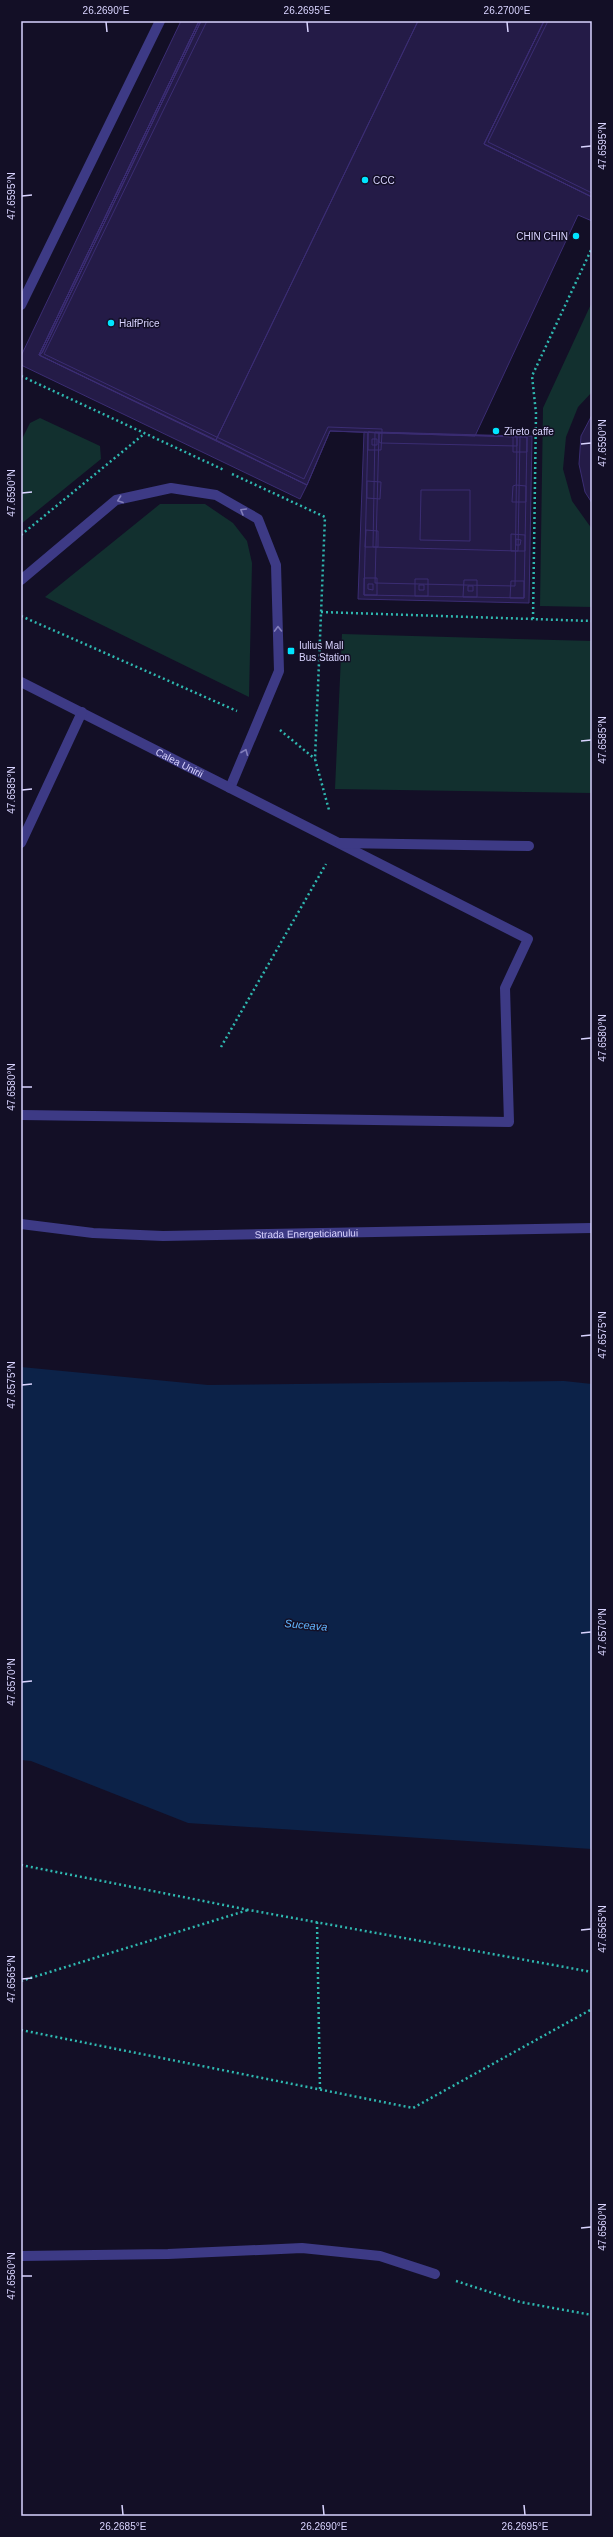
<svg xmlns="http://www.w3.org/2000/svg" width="613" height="2537" font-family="Arial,sans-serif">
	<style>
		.green { fill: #12302f }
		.water { fill: #0c2248 }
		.building { fill: #241b47; stroke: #3b2d73 }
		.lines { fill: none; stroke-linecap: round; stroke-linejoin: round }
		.path { stroke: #2fb8b0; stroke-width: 2.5; stroke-dasharray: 2 3; stroke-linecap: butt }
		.service { stroke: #3d3a85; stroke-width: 10 }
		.minor { stroke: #3d3a85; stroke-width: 10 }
		.tertiary { stroke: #3d3a85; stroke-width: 10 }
		.oneway { stroke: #837fbc }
		.ticks { fill: none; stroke: #d9d4ff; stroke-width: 1.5 }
		.poi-dot { fill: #00e5ff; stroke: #130f26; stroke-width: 1.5 }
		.labels { text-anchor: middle; stroke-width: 3; stroke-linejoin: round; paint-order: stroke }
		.poi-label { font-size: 10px; fill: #d9d4ff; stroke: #130f26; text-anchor: start }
		.street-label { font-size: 10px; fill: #d9d4ff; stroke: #130f26 }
		.water-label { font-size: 11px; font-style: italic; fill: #62b6ff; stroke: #130f26 }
		.neatline { fill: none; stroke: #d9d4ff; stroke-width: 1.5 }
		.ticks-label { font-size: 10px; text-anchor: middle; fill: #d9d4ff }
	</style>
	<rect width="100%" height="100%" fill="#130f26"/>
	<path class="green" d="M 592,302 L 592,392 L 578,407 L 566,437 L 563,469 L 572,501 L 592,529 L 592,607 L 540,606 L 543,408 Z
		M 40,418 L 100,446 L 101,459 L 21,524 L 21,441 L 30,423 Z
		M 160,504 L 205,504 L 233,523 L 247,541 L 252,563 L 249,697 L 45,597 Z
		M 342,634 L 592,641 L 592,793 L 335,789 Z"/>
	<path class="water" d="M 21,1367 L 208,1385 L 564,1381 L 592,1384 L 592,1849 L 188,1823 L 31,1761 L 21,1760 Z"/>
	<path class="building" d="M 181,21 L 199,21 L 39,355 L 307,485 L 300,499 L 21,365 L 21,356 Z
		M 199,21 L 207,21 L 44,354 L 304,479 L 328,427 L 382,429 L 382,433 L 330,431 L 307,485 L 39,355 Z
		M 199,21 L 201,21 L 42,353 L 39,355 Z
		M 199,21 L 201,21 L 42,353 L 39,355 Z
		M 201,21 L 418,21 L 216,440 L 39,355 L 42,353 Z
		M 418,21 L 544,21 L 484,144 L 592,197 L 592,221 L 578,215 L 475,436 L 330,431 L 307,485 L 216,440 Z
		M 544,21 L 592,21 L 592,197 L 484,144 Z
		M 544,21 L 548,21 L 488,142 L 592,193 L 592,197 L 484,144 Z
		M 592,415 L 592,503 L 585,492 L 579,464 L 581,436 Z
		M 364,432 L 379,433 L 375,583 L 464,585 L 515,586 L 517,437 L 532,436 L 529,603 L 358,599 Z
		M 368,432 L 527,437 L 524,598 L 364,595 Z
		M 368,432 L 382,433 L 381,450 L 368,450 Z
		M 375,432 L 520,436 L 518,551 L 373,547 Z
		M 379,433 L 517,437 L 517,446 L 381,443 L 379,442 Z
		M 513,436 L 527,437 L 527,452 L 513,452 Z
		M 372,439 L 377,439 L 377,445 L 372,445 Z
		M 367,481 L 381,482 L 380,499 L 367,498 Z
		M 516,485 L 526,486 L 526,502 L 512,502 L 513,486 Z
		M 421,490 L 470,490 L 470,541 L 420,540 Z
		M 366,530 L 378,531 L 378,547 L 365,547 Z
		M 511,534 L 525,535 L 525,551 L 511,551 Z
		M 516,539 L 521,540 L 520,545 L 516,545 Z
		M 364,578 L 377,578 L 377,595 L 364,595 Z
		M 415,579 L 428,579 L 428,596 L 415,596 Z
		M 464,580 L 477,580 L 477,597 L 463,597 Z
		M 511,581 L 524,581 L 524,598 L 510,598 Z
		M 368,584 L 373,584 L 373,590 L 368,589 Z
		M 419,585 L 424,585 L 424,590 L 419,590 Z
		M 468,586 L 473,586 L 473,591 L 468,591 Z"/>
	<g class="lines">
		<path class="path" d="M 21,376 L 224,470
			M 232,474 L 325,517 L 315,759 L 329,810
			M 21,535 L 144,434
			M 321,612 L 592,621
			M 21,616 L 237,711
			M 533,619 L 536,413 L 532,376 L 592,248
			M 280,730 L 315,759
			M 221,1047 L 326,864
			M 21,1865 L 249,1910 L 592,1972
			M 317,1922 L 320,2090
			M 21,1981 L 248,1910
			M 21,2030 L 413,2108 L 592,2009
			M 456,2281 L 520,2302 L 592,2315"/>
		<g class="service">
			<path d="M 21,305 L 160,21"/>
			<path d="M 21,580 L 116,500 L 171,488 L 216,495 L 258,519 L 276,565 L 279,671 L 230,788"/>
			<path id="s1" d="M 21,682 L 528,939 L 505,988 L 509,1122 L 21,1115"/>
			<path d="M 21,843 L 82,712"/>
			<path d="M 340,843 L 529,846"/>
		</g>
		<path class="minor" d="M 21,2256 L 168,2254 L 302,2248 L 380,2256 L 435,2274"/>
		<path class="tertiary" id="s2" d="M 21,1224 L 93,1233 L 163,1236 L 592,1228"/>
	</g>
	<defs><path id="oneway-chevron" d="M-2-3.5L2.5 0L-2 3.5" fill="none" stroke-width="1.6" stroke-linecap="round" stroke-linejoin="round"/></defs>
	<g class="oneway">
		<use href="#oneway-chevron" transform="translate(120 500) rotate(160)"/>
		<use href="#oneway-chevron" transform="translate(243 511) rotate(-150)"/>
		<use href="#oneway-chevron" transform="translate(278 629) rotate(-91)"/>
		<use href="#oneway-chevron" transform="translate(245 752) rotate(-68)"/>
	</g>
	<path class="ticks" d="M 106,22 L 107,32M 307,22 L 308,32M 507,22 L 508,32M 581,147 L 591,146M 22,196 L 32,195M 581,444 L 591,443M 22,493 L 32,492M 581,741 L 591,740M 22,790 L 32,789M 581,1039 L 591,1038M 22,1087 L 32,1087M 581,1336 L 591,1335M 22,1385 L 32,1384M 581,1633 L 591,1632M 22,1682 L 32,1681M 581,1930 L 591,1929M 22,1979 L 32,1978M 581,2228 L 591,2227M 22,2276 L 32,2276M 122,2505 L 123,2515M 323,2505 L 324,2515M 524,2505 L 525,2515"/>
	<g class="poi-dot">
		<circle cx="365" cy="180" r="4"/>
		<circle cx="576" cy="236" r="4"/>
		<circle cx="111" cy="323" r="4"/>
		<circle cx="496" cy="431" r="4"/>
		<rect x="287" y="647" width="8" height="8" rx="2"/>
	</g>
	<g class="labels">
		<g class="poi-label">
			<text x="373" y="184">CCC</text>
			<text x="568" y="240" text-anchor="end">CHIN CHIN</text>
			<text x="119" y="327">HalfPrice</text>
			<text x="504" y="435">Zireto caffe</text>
			<text x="299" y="649">Iulius Mall<tspan x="299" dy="12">Bus Station</tspan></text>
		</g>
		<g class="street-label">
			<text dy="4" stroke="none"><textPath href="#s1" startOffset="178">Calea Unirii</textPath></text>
			<text dy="4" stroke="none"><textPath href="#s2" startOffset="286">Strada Energeticianului</textPath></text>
		</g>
		<g class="water-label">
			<text transform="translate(306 1625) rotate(5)" y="4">Suceava</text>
		</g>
	</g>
	<rect width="613" height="2537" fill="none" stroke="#130f26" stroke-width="44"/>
	<rect x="22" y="22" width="569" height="2493" class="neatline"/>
	<g class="ticks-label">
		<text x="106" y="14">26.2690°E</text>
		<text x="307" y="14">26.2695°E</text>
		<text x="507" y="14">26.2700°E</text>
		<text transform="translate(602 146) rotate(-90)" y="4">47.6595°N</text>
		<text transform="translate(11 196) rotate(-90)" y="4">47.6595°N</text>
		<text transform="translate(602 443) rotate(-90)" y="4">47.6590°N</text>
		<text transform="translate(11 493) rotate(-90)" y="4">47.6590°N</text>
		<text transform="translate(602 740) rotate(-90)" y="4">47.6585°N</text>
		<text transform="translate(11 790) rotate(-90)" y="4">47.6585°N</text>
		<text transform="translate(602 1038) rotate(-90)" y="4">47.6580°N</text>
		<text transform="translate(11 1087) rotate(-90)" y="4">47.6580°N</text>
		<text transform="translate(602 1335) rotate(-90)" y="4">47.6575°N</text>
		<text transform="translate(11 1385) rotate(-90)" y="4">47.6575°N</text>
		<text transform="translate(602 1632) rotate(-90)" y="4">47.6570°N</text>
		<text transform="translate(11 1682) rotate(-90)" y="4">47.6570°N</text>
		<text transform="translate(602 1929) rotate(-90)" y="4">47.6565°N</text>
		<text transform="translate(11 1979) rotate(-90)" y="4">47.6565°N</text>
		<text transform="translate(602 2227) rotate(-90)" y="4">47.6560°N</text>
		<text transform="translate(11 2276) rotate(-90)" y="4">47.6560°N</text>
		<text x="123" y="2530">26.2685°E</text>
		<text x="324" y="2530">26.2690°E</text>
		<text x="525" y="2530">26.2695°E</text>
	</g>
</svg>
